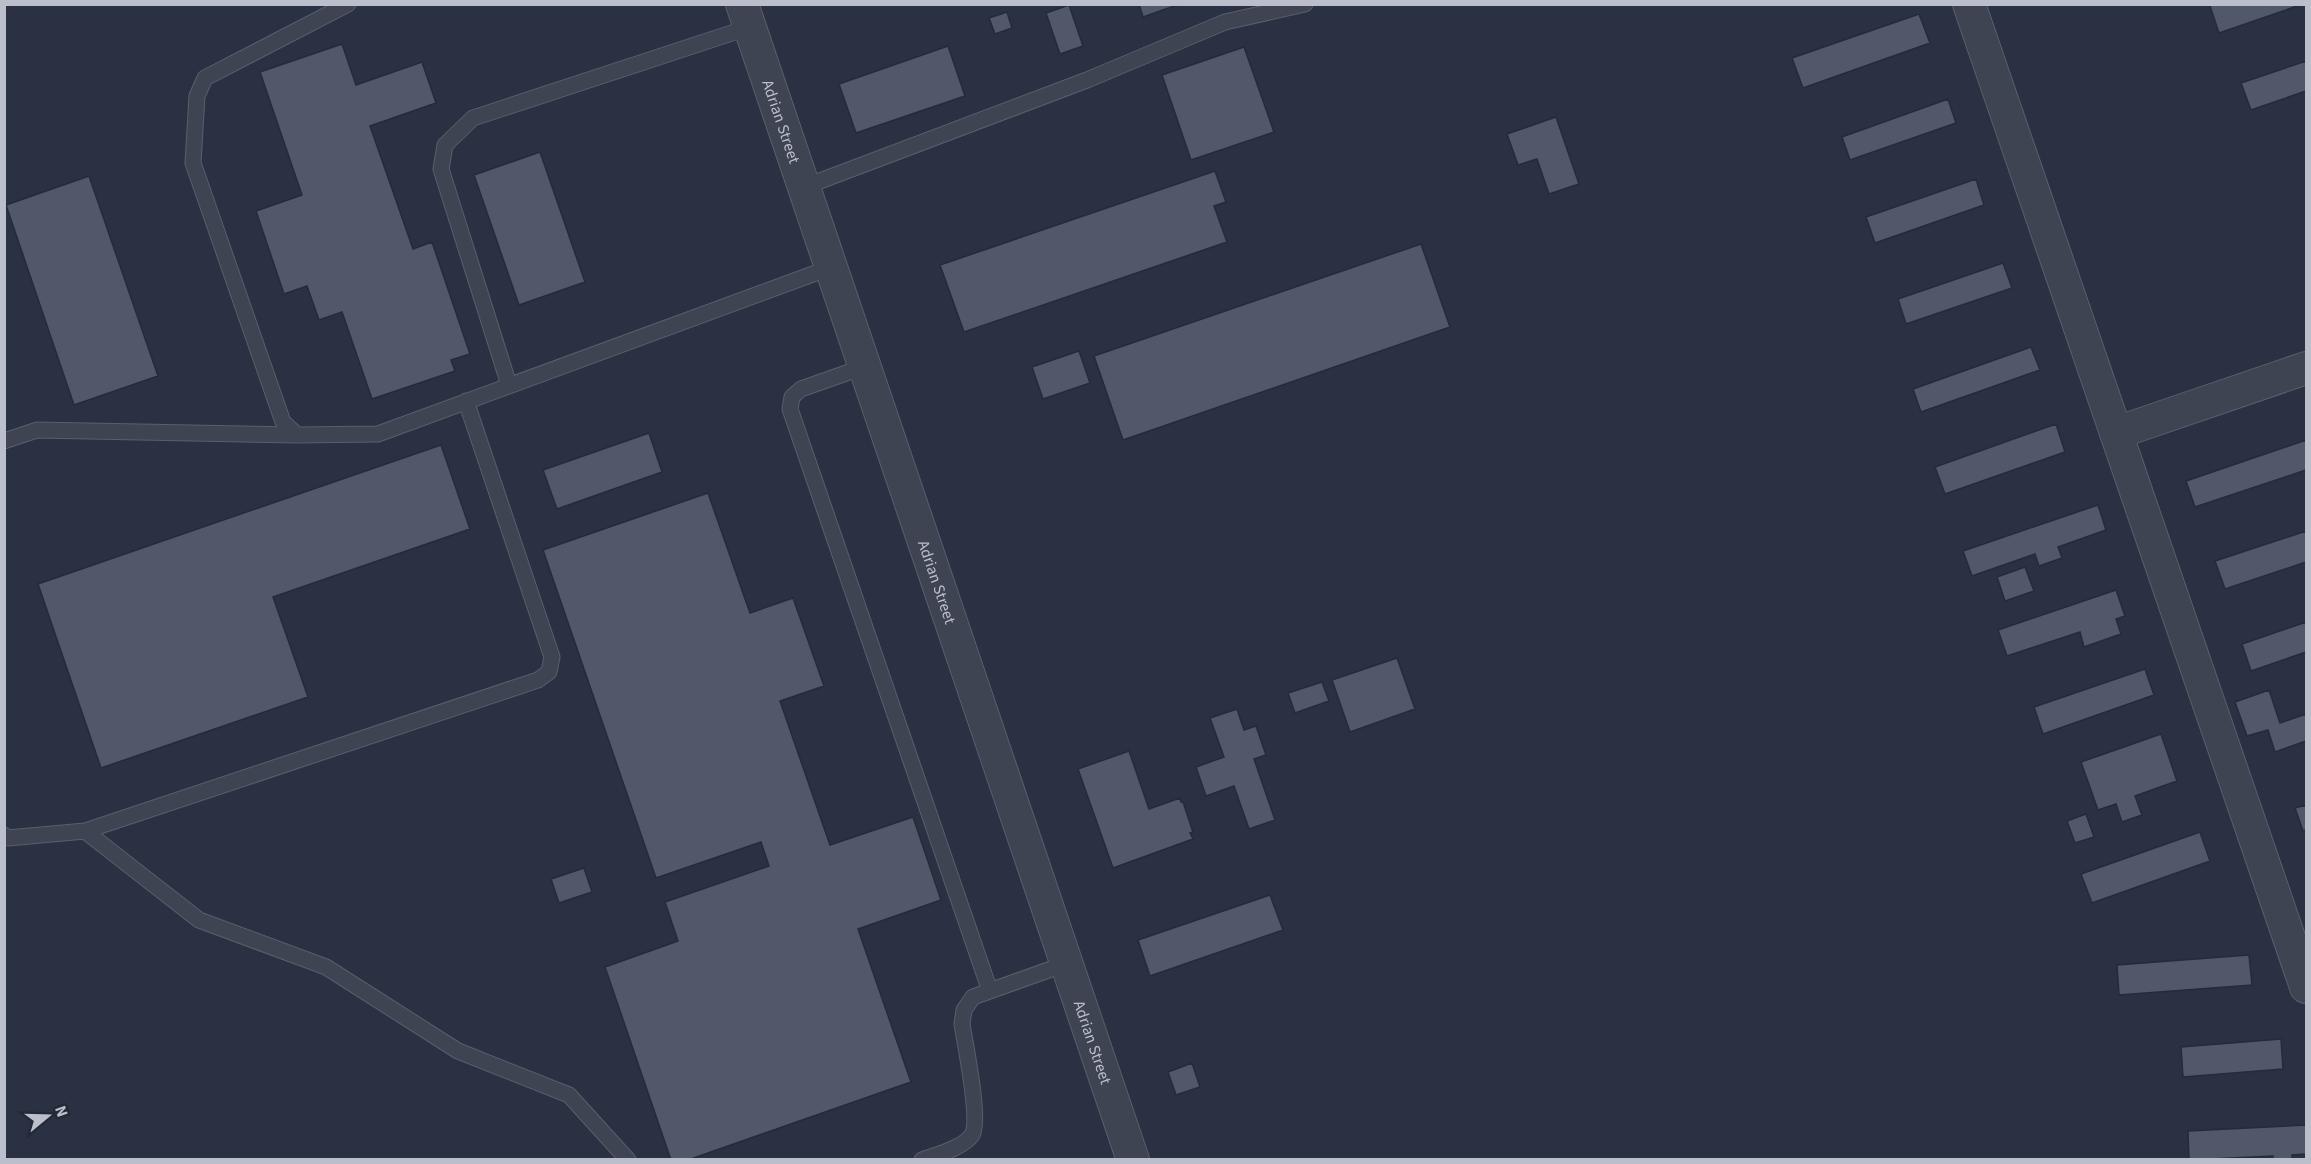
<svg xmlns="http://www.w3.org/2000/svg" width="2311" height="1164" font-family="'Source Sans 3',sans-serif">
	<style>
		.building { fill: #50586a; stroke: #252b39; stroke-width: 1.5 }
		.lines { fill: none; stroke-linecap: round; stroke-linejoin: round }
		.service-casing { stroke: #595f6c; stroke-width: 17 }
		.minor-casing { stroke: #595f6c; stroke-width: 34 }
		.service { stroke: #3e4452; stroke-width: 15 }
		.minor { stroke: #3e4452; stroke-width: 32 }
		.labels { text-anchor: middle; stroke-width: 4.5; stroke-linejoin: round; paint-order: stroke }
		.street-label { font-size: 16px; fill: #bbbfcb; stroke: #232937 }
	</style>
	<rect width="100%" height="100%" fill="#2a3142"/>
	<path class="building" d="M 1139,4 L 1180,4 L 1143,17 Z
		M 2215,4 L 2303,4 L 2219,33 L 2210,6 Z
		M 1069,5 L 1083,46 L 1060,54 L 1046,13 Z
		M 1007,12 L 1012,28 L 995,34 L 989,18 Z
		M 1919,14 L 1930,43 L 1803,88 L 1792,58 Z
		M 342,44 L 356,85 L 422,62 L 436,103 L 370,126 L 413,249 L 432,242 L 470,354 L 451,360 L 455,371 L 372,399 L 342,312 L 319,320 L 307,286 L 284,294 L 256,211 L 302,195 L 260,72 Z
		M 948,46 L 965,96 L 856,133 L 839,84 Z
		M 1244,47 L 1274,132 L 1191,160 L 1162,75 Z
		M 2306,61 L 2306,91 L 2251,110 L 2241,83 Z
		M 1948,99 L 1956,123 L 1850,160 L 1842,137 Z
		M 1556,117 L 1579,184 L 1549,194 L 1537,159 L 1518,165 L 1507,134 Z
		M 540,152 L 585,282 L 519,305 L 474,175 Z
		M 1215,171 L 1226,202 L 1214,206 L 1227,242 L 964,332 L 940,265 Z
		M 89,176 L 158,376 L 74,405 L 6,205 Z
		M 1976,179 L 1984,205 L 1875,243 L 1866,217 Z
		M 1421,244 L 1450,327 L 1123,440 L 1094,356 Z
		M 2003,263 L 2012,288 L 1906,324 L 1898,299 Z
		M 2031,347 L 2040,370 L 1921,412 L 1913,389 Z
		M 1079,351 L 1090,383 L 1043,399 L 1032,367 Z
		M 2056,424 L 2065,452 L 1945,494 L 1935,467 Z
		M 649,433 L 662,472 L 557,509 L 543,470 Z
		M 2306,440 L 2306,470 L 2195,507 L 2186,481 Z
		M 441,445 L 470,529 L 273,597 L 308,697 L 101,768 L 38,584 Z
		M 708,493 L 750,613 L 793,598 L 824,686 L 780,701 L 830,845 L 913,817 L 941,900 L 858,929 L 911,1082 L 688,1160 L 671,1160 L 605,967 L 678,941 L 665,902 L 769,866 L 761,842 L 656,878 L 543,550 Z
		M 2098,505 L 2106,530 L 2058,547 L 2062,558 L 2039,566 L 2035,554 L 1972,576 L 1963,551 Z
		M 2306,531 L 2306,562 L 2225,589 L 2215,561 Z
		M 2025,567 L 2034,591 L 2005,601 L 1997,577 Z
		M 2116,590 L 2125,616 L 2116,619 L 2121,634 L 2084,647 L 2080,632 L 2007,656 L 1998,630 Z
		M 2306,622 L 2306,652 L 2251,671 L 2242,644 Z
		M 1397,658 L 1415,709 L 1350,732 L 1332,680 Z
		M 2145,669 L 2154,695 L 2043,734 L 2034,707 Z
		M 1322,682 L 1329,701 L 1295,713 L 1288,693 Z
		M 2269,690 L 2280,723 L 2306,714 L 2306,741 L 2275,752 L 2268,730 L 2247,736 L 2235,702 Z
		M 1237,709 L 1244,730 L 1256,726 L 1266,755 L 1254,759 L 1275,820 L 1249,829 L 1234,786 L 1206,796 L 1196,767 L 1224,757 L 1210,718 Z
		M 2161,734 L 2177,781 L 2135,796 L 2142,815 L 2122,822 L 2116,804 L 2098,810 L 2081,762 Z
		M 1129,751 L 1149,809 L 1180,798 L 1181,802 L 1183,802 L 1193,832 L 1190,833 L 1193,839 L 1113,868 L 1078,769 Z
		M 2306,805 L 2306,830 L 2303,831 L 2295,808 Z
		M 2086,814 L 2094,837 L 2075,843 L 2067,821 Z
		M 2200,832 L 2210,861 L 2092,903 L 2081,874 Z
		M 584,868 L 592,892 L 559,903 L 551,879 Z
		M 1270,895 L 1283,930 L 1150,976 L 1138,940 Z
		M 2249,955 L 2252,985 L 2119,995 L 2117,965 Z
		M 2281,1039 L 2283,1069 L 2183,1077 L 2181,1047 Z
		M 1192,1063 L 1200,1087 L 1176,1095 L 1168,1072 Z
		M 2306,1125 L 2306,1154 L 2292,1155 L 2292,1160 L 2273,1160 L 2273,1156 L 2189,1160 L 2188,1131 Z"/>
	<g class="lines">
		<g class="service-casing">
			<path id="service" d="M 348,4 L 205,78 L 197,96 L 193,163 L 283,422 L 297,435 L 378,434 L 832,267
				M 804,187 L 1087,80 L 1225,22 L 1305,4
				M 866,366 L 801,389 L 792,397 L 790,409 L 990,991
				M 509,385 L 441,169 L 445,145 L 473,118 L 750,27
				M 4,441 L 37,430 L 297,435
				M 85,831 L 199,920 L 326,967 L 458,1051 L 569,1095 L 628,1160
				M 4,835 L 8,838 L 85,831 L 538,680 L 549,672 L 552,657 L 466,401
				M 922,1160 C 936,1155 963,1148 972,1135 C 981,1120 965,1044 962,1024 L 964,1010 L 973,997 L 1068,963"/>
		</g>
		<g class="minor-casing">
			<g id="minor">
				<path id="s1" d="M 742,4 L 1133,1160"/>
				<path d="M 1969,4 L 2306,987"/>
				<path d="M 2116,433 L 2306,368"/>
			</g>
		</g>
		<use href="#service" class="service"/>
		<use href="#minor" class="minor"/>
	</g>
	<g class="labels">
		<g class="street-label">
			<text dy="6" stroke="none"><textPath href="#s1" startOffset="124">Adrian Street</textPath></text>
			<text dy="6" stroke="none"><textPath href="#s1" startOffset="610">Adrian Street</textPath></text>
			<text dy="6" stroke="none"><textPath href="#s1" startOffset="1096">Adrian Street</textPath></text>
		</g>
	</g>
	<rect width="2311" height="1164" fill="none" stroke="#bbbfcb" stroke-width="12"/>
	<g transform="translate(48 1116) rotate(71)" stroke="#232937" stroke-width="4.5" paint-order="stroke">
	<path d="M0-4.5L10 22L0 15L-10 22Z" fill="#bbbfcb"/>
	<text y="-9" font-size="16" font-weight="bold" text-anchor="middle" fill="#bbbfcb">N</text>
	</g>
</svg>
